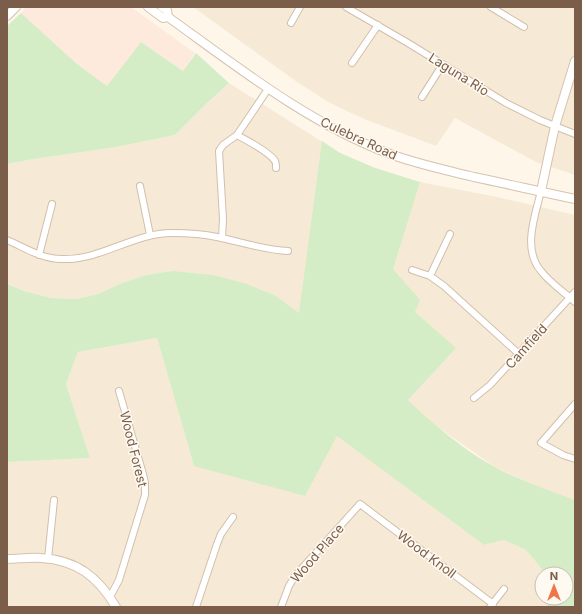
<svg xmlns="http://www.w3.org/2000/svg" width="582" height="614" font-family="Inter,sans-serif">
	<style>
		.residential { fill: #f6ead7 }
		.commercial { fill: #fee9dd }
		.green { fill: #d4edc6 }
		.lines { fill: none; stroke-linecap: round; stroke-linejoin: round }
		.street-casing { stroke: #d2bfad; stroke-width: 8 }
		.secondary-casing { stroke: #d7c2ad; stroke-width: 10 }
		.street { stroke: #fff; stroke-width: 6 }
		.secondary { stroke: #fff; stroke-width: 8 }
		.labels { text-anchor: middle; stroke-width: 3; stroke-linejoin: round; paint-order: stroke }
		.street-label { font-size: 13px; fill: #7b5e4a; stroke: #fffaf1 }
	</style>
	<rect width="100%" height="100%" fill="#fef7e9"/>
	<path class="residential" d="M 193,7 L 575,7 L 575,175 L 536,162 L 455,118 L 436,146 L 364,119 L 330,103 L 297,82 Z
		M 229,83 L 340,153 L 375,168 L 415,181 L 497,197 L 575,215 L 575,500 L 536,486 L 495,467 L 435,425 L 408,400 L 172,271 L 146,275 L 122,283 L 98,294 L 77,299 L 51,298 L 24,291 L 7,284 L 7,164 L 34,159 L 116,147 L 175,135 L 206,104 Z
		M 157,338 L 194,466 L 337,435 L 484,545 L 504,540 L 526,550 L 546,574 L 542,574 L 542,598 L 566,598 L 566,584 L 575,581 L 575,607 L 7,607 L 7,455 L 8,462 L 90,458 L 66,384 L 78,352 Z"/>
	<path class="commercial" d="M 26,7 L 131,7 L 195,53 L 183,71 L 141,42 L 107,86 L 77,64 L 21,13 Z"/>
	<path class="green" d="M 21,13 L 77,64 L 107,86 L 141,42 L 183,71 L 196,53 L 229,83 L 206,104 L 175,135 L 116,147 L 34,159 L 7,164 L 7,26 Z
		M 322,141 L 340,153 L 375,168 L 420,182 L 393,269 L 420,300 L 415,312 L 456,348 L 408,400 C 433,424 465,451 495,467 C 521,481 548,490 575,500 L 575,605 L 573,607 L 545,607 L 554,598 L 566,598 L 566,587 L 569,583 L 566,584 L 566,574 L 546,574 L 526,550 L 504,540 L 484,545 L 337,436 L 305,496 L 194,466 L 157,338 L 78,352 L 66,384 L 90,458 L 8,462 L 7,284 L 24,291 L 51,298 L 77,299 L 98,294 L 122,283 L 146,275 L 172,271 L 213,275 L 247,284 L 276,296 L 299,313 Z"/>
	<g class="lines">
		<g class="street-casing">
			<path id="street" d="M 346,7 L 408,43 L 506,103 L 540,120 L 575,134
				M 491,7 L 524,27
				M 291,23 L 300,7
				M 352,63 L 378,25
				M 422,97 L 443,64
				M 237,135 C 246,140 270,152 275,161 C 276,162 276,167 276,168
				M 140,186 L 150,235
				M 541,191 C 535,216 522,249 541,271 C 550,283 564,292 575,302
				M 222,238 L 223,219 L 219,151 L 223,145 L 237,135 L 268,89
				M 7,240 C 24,247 41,259 61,259 C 100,261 133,233 172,233 C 186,233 203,234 217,237 C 241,242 264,250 288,251
				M 39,255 L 52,204
				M 412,270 L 430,276 L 444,286 L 519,354
				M 430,276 L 450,234
				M 474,398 L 490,385 L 575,292
				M 575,404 L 541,443 L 563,455 L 575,459
				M 48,559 L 54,500
				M 110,597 L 119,580 L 145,495 L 145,483 L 143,474 L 119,391
				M 196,607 L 217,544 L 221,534 L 233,517
				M 281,607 L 289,586 L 295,576 L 360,504 L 493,604
				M 490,607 L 504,589"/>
		</g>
		<g class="secondary-casing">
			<path id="secondary" d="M 148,7 L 163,18 L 168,17 C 239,68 308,123 390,154 C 417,164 446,170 474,177 C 508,184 541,192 575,199
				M 162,7 L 167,10 L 168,17
				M 7,16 L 16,7
				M 541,191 L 555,126 L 575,61
				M 7,559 C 18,559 30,557 41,558 C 77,560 98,577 116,607"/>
		</g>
		<use href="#street" class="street"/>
		<use href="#secondary" class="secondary"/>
	</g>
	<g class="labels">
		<g class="street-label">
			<text transform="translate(459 74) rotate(32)" y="5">Laguna Rio</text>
			<text transform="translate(359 138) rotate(25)" y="5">Culebra Road</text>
			<text transform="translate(526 346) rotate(-48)" y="5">Camfield</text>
			<text transform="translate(134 449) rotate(76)" y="5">Wood Forest</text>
			<text transform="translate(317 553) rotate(-49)" y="5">Wood Place</text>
			<text transform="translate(427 554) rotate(37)" y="5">Wood Knoll</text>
		</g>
	</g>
	<rect width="582" height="614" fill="none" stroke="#7b5e4a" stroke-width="16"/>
	<g transform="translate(554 586)"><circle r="19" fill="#fffaf1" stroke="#cabcae"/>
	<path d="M0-3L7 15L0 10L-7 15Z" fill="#ee7648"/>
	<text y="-6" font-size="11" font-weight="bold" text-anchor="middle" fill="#7b5e4a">N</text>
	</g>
</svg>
